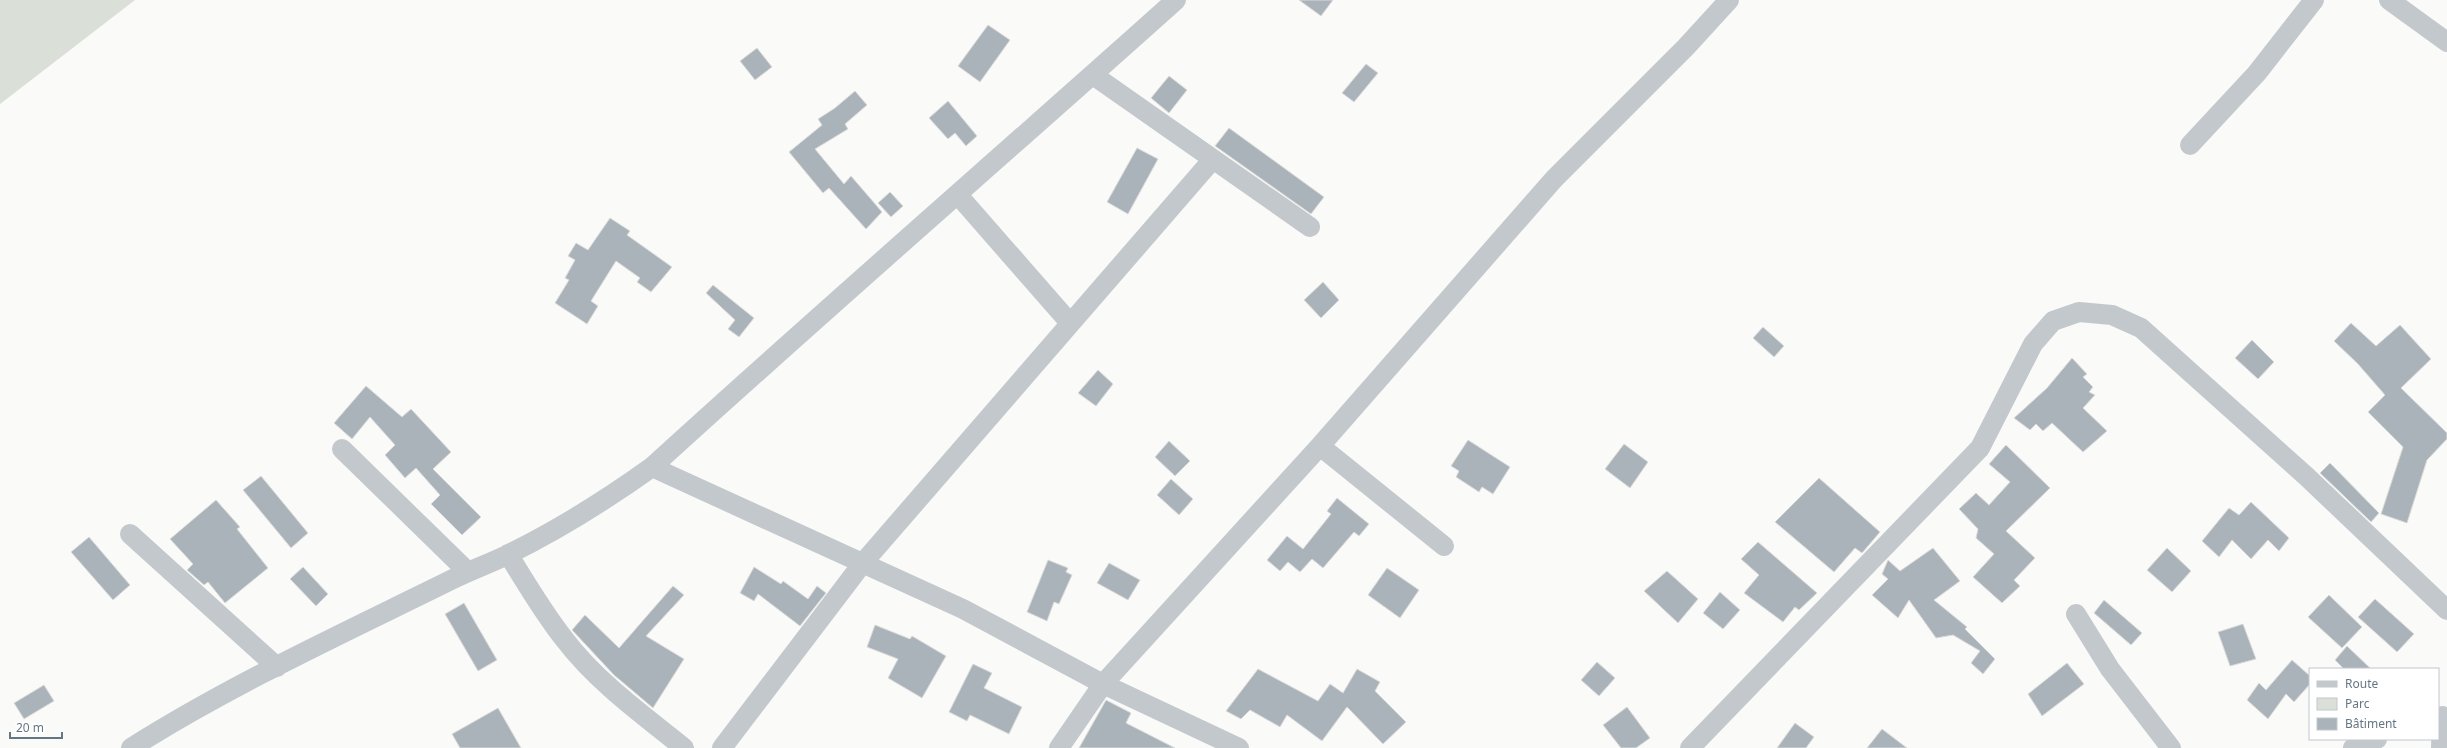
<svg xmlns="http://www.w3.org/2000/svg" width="2447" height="748" font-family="'Noto Sans',sans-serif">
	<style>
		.green { fill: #dadfd7 }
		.building { fill: #aab3b9; stroke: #dcdcda }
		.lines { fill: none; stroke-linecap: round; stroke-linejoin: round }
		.minor { stroke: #c3c8cc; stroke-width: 20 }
	</style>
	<rect width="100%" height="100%" fill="#fafaf8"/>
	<path class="green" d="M 0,0 L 135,0 L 0,104 Z"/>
	<path class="building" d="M 1299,0 L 1333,0 L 1321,16 Z
		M 988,25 L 1010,40 L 980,82 L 958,66 Z
		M 757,48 L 772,67 L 755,80 L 740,61 Z
		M 1366,64 L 1378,73 L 1354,102 L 1342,93 Z
		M 1169,76 L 1187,90 L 1169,113 L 1151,98 Z
		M 855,91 L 867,105 L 845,124 L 848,129 L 815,149 L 844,184 L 851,176 L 882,212 L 866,229 L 829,188 L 823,193 L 789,152 L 822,125 L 818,119 L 835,108 Z
		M 948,101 L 977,136 L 966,146 L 955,133 L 948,139 L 929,118 Z
		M 1229,128 L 1324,197 L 1311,214 L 1215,146 Z
		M 1137,148 L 1158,159 L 1128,214 L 1107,202 Z
		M 890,192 L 903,206 L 891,217 L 878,203 Z
		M 610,218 L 630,231 L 627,235 L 672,267 L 651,292 L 637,282 L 640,278 L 616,261 L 591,301 L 598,306 L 587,324 L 555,303 L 569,280 L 565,278 L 575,260 L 568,256 L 576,243 L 588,250 Z
		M 1323,282 L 1339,300 L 1321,318 L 1304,300 Z
		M 713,285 L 754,318 L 739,337 L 728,329 L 735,320 L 706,293 Z
		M 2351,323 L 2376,346 L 2400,325 L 2431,359 L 2401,388 L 2447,433 L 2447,439 L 2427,460 L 2407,523 L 2381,514 L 2403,447 L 2368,412 L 2385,395 L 2358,364 L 2334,341 Z
		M 1763,327 L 1784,346 L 1774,357 L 1753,338 Z
		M 2252,340 L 2274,362 L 2258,379 L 2235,358 Z
		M 2072,358 L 2087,374 L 2083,377 L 2093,387 L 2089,392 L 2095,395 L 2083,408 L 2107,431 L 2083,452 L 2052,423 L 2043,431 L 2036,424 L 2030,430 L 2014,418 L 2047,388 Z
		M 1098,370 L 1113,384 L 1096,406 L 1078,393 Z
		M 366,386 L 402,417 L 411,409 L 451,452 L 433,469 L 481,517 L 462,535 L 431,504 L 440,495 L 416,468 L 405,478 L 385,455 L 395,445 L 370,417 L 352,439 L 334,423 Z
		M 1468,440 L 1510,467 L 1493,494 L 1482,487 L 1479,492 L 1456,477 L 1459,471 L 1451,466 Z
		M 1169,441 L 1190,461 L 1175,476 L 1155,457 Z
		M 1624,444 L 1648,462 L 1630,488 L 1605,469 Z
		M 2006,445 L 2050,488 L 2006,531 L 2035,558 L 2014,580 L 2020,586 L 2002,603 L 1973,577 L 1994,554 L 1976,538 L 1978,529 L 1959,509 L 1976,493 L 1989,505 L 2010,482 L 1989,464 Z
		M 2330,463 L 2379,513 L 2371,522 L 2320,473 Z
		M 261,476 L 308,533 L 291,548 L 243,490 Z
		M 1819,478 L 1880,532 L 1862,553 L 1855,548 L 1834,572 L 1775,522 Z
		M 1171,479 L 1193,499 L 1179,515 L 1157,495 Z
		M 1337,498 L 1369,524 L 1359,536 L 1354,532 L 1323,568 L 1312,559 L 1300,572 L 1288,562 L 1280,571 L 1267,560 L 1287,536 L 1303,549 L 1331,514 L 1327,511 Z
		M 216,500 L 240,527 L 237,529 L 268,568 L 225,603 L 208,582 L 204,585 L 187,570 L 193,564 L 170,539 Z
		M 2251,502 L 2289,538 L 2279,551 L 2268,540 L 2251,559 L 2232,540 L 2219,557 L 2202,541 L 2229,508 L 2239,515 Z
		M 89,537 L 130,585 L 113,600 L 71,552 Z
		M 1758,542 L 1817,593 L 1799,610 L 1795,607 L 1783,622 L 1744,593 L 1759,575 L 1741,559 Z
		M 1933,548 L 1960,581 L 1934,600 L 1967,627 L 1965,629 L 1995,659 L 1983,674 L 1971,663 L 1980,651 L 1953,635 L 1936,638 L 1909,600 L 1898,618 L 1872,595 L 1888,579 L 1882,574 L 1888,560 L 1900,571 Z
		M 2167,548 L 2191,571 L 2172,592 L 2147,570 Z
		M 1048,560 L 1068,568 L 1066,572 L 1072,575 L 1059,604 L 1054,602 L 1047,621 L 1027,612 Z
		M 1109,563 L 1140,580 L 1128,600 L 1097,583 Z
		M 303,567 L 328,594 L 316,606 L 290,579 Z
		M 754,567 L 781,584 L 783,581 L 808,599 L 817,586 L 826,593 L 800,626 L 758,594 L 754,601 L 740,593 Z
		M 1387,568 L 1419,590 L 1400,618 L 1368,595 Z
		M 1667,571 L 1698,599 L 1678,623 L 1644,591 Z
		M 673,586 L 684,595 L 646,636 L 684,659 L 653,708 L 614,675 L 572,630 L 585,615 L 619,648 Z
		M 1720,592 L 1740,610 L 1723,629 L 1703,613 Z
		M 2329,595 L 2362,627 L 2342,648 L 2308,617 Z
		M 2375,599 L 2414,634 L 2397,652 L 2358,617 Z
		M 2104,600 L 2142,633 L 2131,645 L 2094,613 Z
		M 464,603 L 497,660 L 478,671 L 445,614 Z
		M 2243,624 L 2256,659 L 2230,666 L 2218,632 Z
		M 875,625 L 910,639 L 912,636 L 946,656 L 922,698 L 888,678 L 898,659 L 867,647 Z
		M 2347,646 L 2371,669 L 2344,669 L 2335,660 Z
		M 2292,660 L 2310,676 L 2310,684 L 2294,702 L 2286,694 L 2268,719 L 2247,700 L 2259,683 L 2266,690 Z
		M 1597,662 L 1615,678 L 1599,696 L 1581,680 Z
		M 2067,663 L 2084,684 L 2042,716 L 2028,694 Z
		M 973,664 L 992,673 L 984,688 L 1022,707 L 1009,734 L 970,715 L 967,721 L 949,712 Z
		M 1258,669 L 1318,701 L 1330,684 L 1343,693 L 1357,669 L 1380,682 L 1375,691 L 1406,722 L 1383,744 L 1347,707 L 1322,741 L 1287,715 L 1280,727 L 1250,710 L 1241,719 L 1226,711 Z
		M 44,685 L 54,701 L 24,719 L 14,703 Z
		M 1106,700 L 1131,713 L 1126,723 L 1175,748 L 1079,748 Z
		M 1627,707 L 1650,738 L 1636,748 L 1621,748 L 1603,725 Z
		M 498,708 L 521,748 L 460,748 L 452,734 Z
		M 1795,723 L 1814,737 L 1806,748 L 1777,748 Z
		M 1882,729 L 1907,748 L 1867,748 Z"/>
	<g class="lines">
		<path class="minor" d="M 2389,0 L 2447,42
			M 1093,75 L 1310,227
			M 2190,145 L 2257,73 L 2314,0
			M 958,195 L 1070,323
			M 1320,446 L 1444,546
			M 342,449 L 468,572
			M 652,467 L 963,609 L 1103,684 L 1239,748
			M 130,534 L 277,667
			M 508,554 C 526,583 544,614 565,640 C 597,682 643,715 684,748
			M 2076,614 L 2110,669 L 2171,748
			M 131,748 C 234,683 346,632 455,578 C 472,570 490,563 507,555 C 558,530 606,500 652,467 C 825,309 1002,156 1176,0
			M 722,748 L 862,564 L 1213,159
			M 1059,748 L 1103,684 L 1320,446 L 1554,179 L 1686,47 L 1729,0
			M 1690,748 L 1980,448 L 2033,344 L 2053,321 L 2079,312 L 2112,315 L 2141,328 L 2306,476 L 2447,610
			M 2353,748 L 2377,739
			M 2441,748 L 2442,716"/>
	</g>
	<rect x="2309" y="668" width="130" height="72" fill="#ffffff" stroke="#c1c8cd"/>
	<rect x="2317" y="681" width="20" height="6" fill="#c3c8cc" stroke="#c1c8cd"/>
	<text x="2345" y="688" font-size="12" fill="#657683">Route</text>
	<rect x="2317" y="698" width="20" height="12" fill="#dadfd7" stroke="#c1c8cd"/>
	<text x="2345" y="708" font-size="12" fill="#657683">Parc</text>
	<rect x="2317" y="718" width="20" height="12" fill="#aab3b9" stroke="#c1c8cd"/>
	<text x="2345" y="728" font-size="12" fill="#657683">Bâtiment</text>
	<path d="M10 732v6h52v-6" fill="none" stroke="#657683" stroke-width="2"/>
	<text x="16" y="732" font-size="12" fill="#657683" stroke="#ffffff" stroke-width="3" paint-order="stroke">20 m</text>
</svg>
